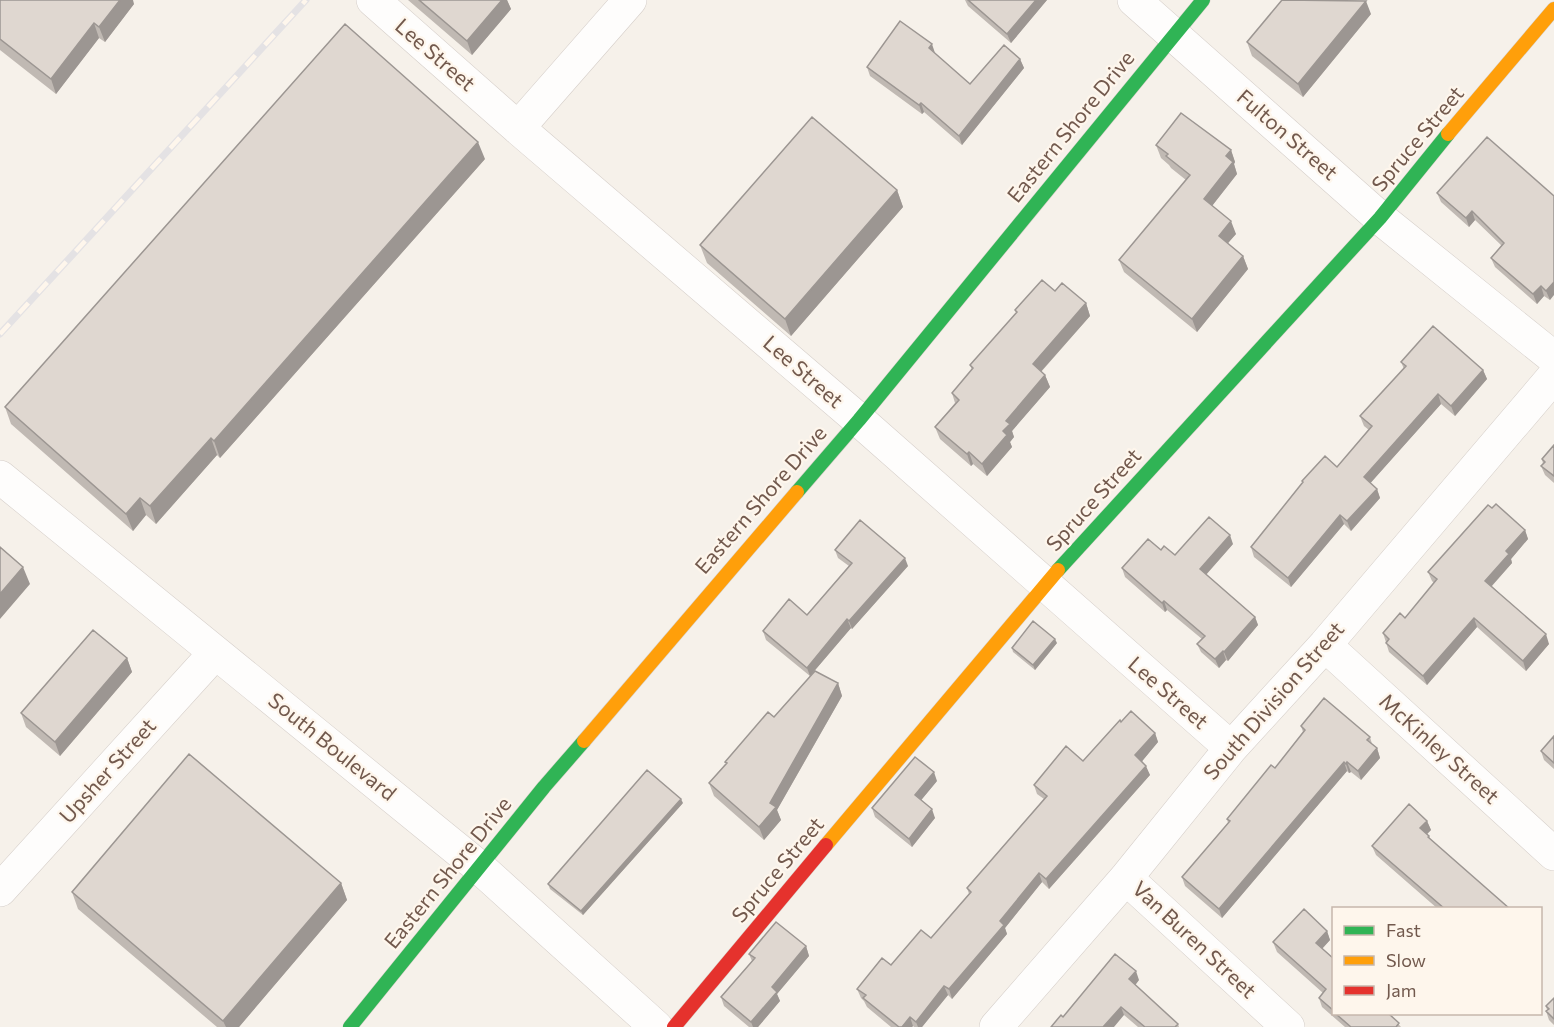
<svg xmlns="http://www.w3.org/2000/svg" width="1554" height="1027" font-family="Commissioner,sans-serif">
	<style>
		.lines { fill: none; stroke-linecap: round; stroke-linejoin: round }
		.street-casing { stroke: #d5cec9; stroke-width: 34 }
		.fast-casing { stroke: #d5cec7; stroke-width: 15 }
		.slow-casing { stroke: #d5cec7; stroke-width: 15 }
		.jam-casing { stroke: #d5cec7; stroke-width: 15 }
		.street { stroke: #fefdfc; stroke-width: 33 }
		.fast { stroke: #30b455; stroke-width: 14 }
		.slow { stroke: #ff9f0a; stroke-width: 14 }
		.jam { stroke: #e5322d; stroke-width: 14 }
		.rail-casing { stroke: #e4e2e4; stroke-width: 7 }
		.rail { stroke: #fef6ec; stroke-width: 4.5; stroke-dasharray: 14; stroke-linecap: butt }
		.wall { fill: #c0b9b3 }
		.shaded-wall { fill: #9c9692 }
		.building { fill: #dfd7d0; stroke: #9c9692; stroke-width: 1.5 }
		.labels { text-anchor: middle; stroke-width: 4.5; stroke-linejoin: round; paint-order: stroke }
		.street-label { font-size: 21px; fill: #72594d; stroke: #fef6ec }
	</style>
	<rect width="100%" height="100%" fill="#f6f1ea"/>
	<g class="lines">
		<g class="street-casing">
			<path id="street" d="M 373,0 L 518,128 L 859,420 L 1231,748
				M 1134,0 L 1380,218 L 1554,358
				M 518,128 L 630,0
				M 0,477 L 479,867 L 656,1027
				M 1325,645 L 1554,854
				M 1126,878 L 1288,1027
				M 0,890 L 215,653
				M 996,1027 L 1126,878 L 1231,748 L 1325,645 L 1554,376"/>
		</g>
		<g class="fast-casing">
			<path id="fast" d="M 797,492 L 859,420 L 1203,0
				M 1058,570 L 1380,218 L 1448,134
				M 350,1027 L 544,787 L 584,741"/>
		</g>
		<g class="slow-casing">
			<path id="slow" d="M 1448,134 L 1554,9
				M 584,741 L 797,492
				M 826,845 L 1058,570"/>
		</g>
		<g class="jam-casing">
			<path id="jam" d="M 674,1027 L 826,845"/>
		</g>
		<use href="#street" class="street"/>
		<use href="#fast" class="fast"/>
		<use href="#slow" class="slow"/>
		<use href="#jam" class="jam"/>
		<g class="rail-casing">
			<path id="rail" d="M 0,334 L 306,0"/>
		</g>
		<use href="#rail" class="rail"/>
	</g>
	<path class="wall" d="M 0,0 L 134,4 L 105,42 L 99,38 L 56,94 L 0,50 Z
		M 408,0 L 507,0 L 511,9 L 472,55 Z
		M 965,0 L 1047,0 L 1011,43 L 968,6 Z
		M 1371,14 L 1303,97 L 1252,56 L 1247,42 Z
		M 935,54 L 970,84 L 1020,59 L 1024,68 L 962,145 L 924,112 L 922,114 L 870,76 L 867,67 Z
		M 1156,145 L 1231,150 L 1235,162 L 1234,164 L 1237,174 L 1212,206 L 1236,234 L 1227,243 L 1243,256 L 1248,269 L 1197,332 L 1124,272 L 1119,260 L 1186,180 L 1171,168 L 1169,165 L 1161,158 Z
		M 485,159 L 220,458 L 217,455 L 156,524 L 146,515 L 133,531 L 11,424 L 5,407 Z
		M 897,190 L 903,207 L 791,336 L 707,263 L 700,245 Z
		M 1437,193 L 1554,196 L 1550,300 L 1544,296 L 1537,304 L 1495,267 L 1491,258 L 1502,246 L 1475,220 L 1469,227 L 1441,202 Z
		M 1055,291 L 1086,303 L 1090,316 L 1041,372 L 1045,375 L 1050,387 L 1012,431 L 1014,437 L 1010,442 L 1012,447 L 987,476 L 973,464 L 971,466 L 940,439 L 935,427 L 955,403 L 952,393 L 972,370 L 970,365 L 1016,313 L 1015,310 Z
		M 1401,362 L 1483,370 L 1487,379 L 1455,416 L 1441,404 L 1370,483 L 1377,489 L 1380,498 L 1351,531 L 1344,524 L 1291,587 L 1254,557 L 1251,547 L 1303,483 L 1302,481 L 1337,467 L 1369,430 L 1364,426 L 1360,416 L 1404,369 Z
		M 1554,445 L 1554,483 L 1545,475 L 1541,466 L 1543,464 L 1542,459 Z
		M 1525,530 L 1528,539 L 1511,559 L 1512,563 L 1492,586 L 1549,644 L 1526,671 L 1477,627 L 1427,685 L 1389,652 L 1383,633 L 1405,618 L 1434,583 L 1432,581 L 1428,572 Z
		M 1233,544 L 1206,575 L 1255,617 L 1258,625 L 1228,661 L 1226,660 L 1219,668 L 1201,652 L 1197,644 L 1202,639 L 1167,610 L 1165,612 L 1125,577 L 1122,568 L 1175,555 Z
		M 835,550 L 908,566 L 852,629 L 851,628 L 810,676 L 766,640 L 763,631 L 807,615 L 849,566 L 838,558 Z
		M 1057,643 L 1035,670 L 1013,652 L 1012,648 Z
		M 127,658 L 132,672 L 60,756 L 26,727 L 21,713 Z
		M 838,683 L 842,696 L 777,810 L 781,820 L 764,840 L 714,796 L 709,783 L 726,763 L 725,762 L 774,717 Z
		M 1121,722 L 1155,733 L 1158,742 L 1142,761 L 1150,775 L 1049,889 L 1042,882 L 1005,928 L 1007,934 L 952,999 L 948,995 L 922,1027 L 914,1027 L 913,1026 L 912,1027 L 891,1027 L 867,1007 L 864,1001 L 861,998 L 857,989 L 931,938 L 969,894 L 967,888 L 1044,799 L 1037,794 L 1034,785 L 1083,761 Z
		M 1301,726 L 1370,737 L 1372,744 L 1377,748 L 1380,758 L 1361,780 L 1351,772 L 1349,773 L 1347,771 L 1222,918 L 1185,886 L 1182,877 L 1228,823 L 1227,819 L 1275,768 L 1303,732 Z
		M 1554,736 L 1554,769 L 1544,760 L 1541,751 Z
		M 937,781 L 921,800 L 935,818 L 912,847 L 875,817 L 872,808 Z
		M 683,803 L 583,915 L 550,889 L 548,884 Z
		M 1427,821 L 1431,830 L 1427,834 L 1429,836 L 1430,839 L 1510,909 L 1438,909 L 1376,855 L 1372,846 Z
		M 341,883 L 347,900 L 239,1027 L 217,1027 L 78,909 L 72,892 Z
		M 1327,931 L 1330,940 L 1322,949 L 1334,959 L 1334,1014 L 1389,1014 L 1401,1027 L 1345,1027 L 1322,1007 L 1319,998 L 1323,993 L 1277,952 L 1273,942 Z
		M 806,946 L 809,956 L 777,994 L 780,1001 L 758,1027 L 749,1027 L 724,1006 L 721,997 L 752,961 L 749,954 Z
		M 1139,980 L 1135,985 L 1178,1024 L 1179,1027 L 1138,1027 L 1124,1015 L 1063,1017 Z
		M 1554,998 L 1554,1025 L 1549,1020 L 1546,1011 L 1547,1010 L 1546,1006 Z"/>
	<path class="shaded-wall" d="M 120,0 L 133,0 L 134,4 L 105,42 L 99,27 Z
		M 502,0 L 507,0 L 511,9 L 472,55 L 467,41 Z
		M 1036,0 L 1047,0 L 1011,43 L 1007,34 Z
		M 1366,1 L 1371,14 L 1303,97 L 1298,84 Z
		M 94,23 L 99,38 L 56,94 L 51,79 Z
		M 932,44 L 935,53 L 929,48 Z
		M 1020,59 L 1024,68 L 962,145 L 959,136 Z
		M 921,103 L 924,112 L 922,114 L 919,105 Z
		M 478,142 L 485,159 L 220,458 L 214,441 Z
		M 1231,150 L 1235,162 L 1234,164 L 1237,174 L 1208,211 L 1204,199 L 1226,156 Z
		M 897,190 L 903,207 L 791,336 L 785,319 Z
		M 1472,211 L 1475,220 L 1469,227 L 1466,218 Z
		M 1231,221 L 1236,234 L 1223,249 L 1219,236 Z
		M 1243,256 L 1248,269 L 1197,332 L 1192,319 Z
		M 1554,282 L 1554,295 L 1550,300 L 1546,291 Z
		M 1541,286 L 1544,296 L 1537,304 L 1533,294 Z
		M 1086,303 L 1090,316 L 1037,376 L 1033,364 Z
		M 1483,370 L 1487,379 L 1455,416 L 1451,406 Z
		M 1045,375 L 1050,387 L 1012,431 L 1014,437 L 1010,442 L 1012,447 L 987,476 L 982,464 L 1003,431 L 1006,421 Z
		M 1438,394 L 1441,404 L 1367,487 L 1364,477 Z
		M 211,438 L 217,455 L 156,524 L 150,506 Z
		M 969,452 L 973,464 L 971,466 L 967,454 Z
		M 1377,489 L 1380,498 L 1351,531 L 1347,521 Z
		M 140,498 L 146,515 L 133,531 L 126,514 Z
		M 1340,515 L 1344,524 L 1291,587 L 1288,578 Z
		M 1525,530 L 1528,539 L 1511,559 L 1512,563 L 1488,590 L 1485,581 L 1506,551 Z
		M 1230,535 L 1233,544 L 1203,578 L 1200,569 Z
		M 905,558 L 908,566 L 852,629 L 849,621 Z
		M 23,567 L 30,584 L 0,619 L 0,594 Z
		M 1164,601 L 1167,610 L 1165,612 L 1162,603 Z
		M 1255,617 L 1258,625 L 1228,661 L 1224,652 Z
		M 1474,618 L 1477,627 L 1427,685 L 1423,676 Z
		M 847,619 L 851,628 L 810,676 L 807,668 Z
		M 1546,634 L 1549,644 L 1526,671 L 1523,661 Z
		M 1055,639 L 1057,643 L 1035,670 L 1033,665 Z
		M 1223,651 L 1226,660 L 1219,668 L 1215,659 Z
		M 127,658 L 132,672 L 60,756 L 55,742 Z
		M 838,683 L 842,696 L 777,810 L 781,820 L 764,840 L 759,827 L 770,803 Z
		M 1155,733 L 1158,742 L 1139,765 L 1135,755 Z
		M 1377,748 L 1380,758 L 1361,780 L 1358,771 Z
		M 1344,762 L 1347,771 L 1222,918 L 1219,909 Z
		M 1347,762 L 1351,772 L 1349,773 L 1346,764 Z
		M 1146,766 L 1150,775 L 1049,889 L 1046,879 Z
		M 934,772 L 937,781 L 918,804 L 915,795 Z
		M 681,799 L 683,803 L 583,915 L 581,911 Z
		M 932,809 L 935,818 L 912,847 L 909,839 Z
		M 1427,821 L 1431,830 L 1424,837 L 1420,828 Z
		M 1039,873 L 1042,882 L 1005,928 L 1007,934 L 952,999 L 949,989 L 1000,921 Z
		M 341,883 L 347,900 L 239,1027 L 226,1027 L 223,1021 Z
		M 1327,931 L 1330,940 L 1319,952 L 1316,943 Z
		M 806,946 L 809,956 L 777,994 L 780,1001 L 758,1027 L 753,1027 L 751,1022 L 772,987 Z
		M 1136,971 L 1139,980 L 1133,988 L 1129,979 Z
		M 944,986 L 948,995 L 922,1027 L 918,1027 L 916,1022 Z
		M 1121,1007 L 1124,1015 L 1114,1027 L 1103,1027 Z
		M 910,1017 L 913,1026 L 912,1027 L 902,1027 Z"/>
	<path class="building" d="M 0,0 L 120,0 L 99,27 L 94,23 L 51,79 L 0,39 Z
		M 419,0 L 502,0 L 467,41 Z
		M 968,0 L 1036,0 L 1007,34 Z
		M 1282,0 L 1366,1 L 1298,84 L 1247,42 Z
		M 900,21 L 932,44 L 929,48 L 970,84 L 1004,45 L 1020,59 L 959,136 L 921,103 L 919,105 L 867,67 Z
		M 345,24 L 478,142 L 214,441 L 211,438 L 150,506 L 140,498 L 126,514 L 5,407 Z
		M 1181,113 L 1231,150 L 1226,156 L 1233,162 L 1204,199 L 1231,221 L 1219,236 L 1243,256 L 1192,319 L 1119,260 L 1190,175 L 1166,156 L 1168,154 L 1156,145 Z
		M 812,117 L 897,190 L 785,319 L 700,245 Z
		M 1487,137 L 1554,196 L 1554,282 L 1546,291 L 1541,286 L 1533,294 L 1491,258 L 1504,243 L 1472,211 L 1466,218 L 1437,193 Z
		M 1042,280 L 1055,291 L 1062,283 L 1086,303 L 1033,364 L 1045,375 L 1006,421 L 1010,424 L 1003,431 L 1007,435 L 982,464 L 969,452 L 967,454 L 935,427 L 959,400 L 952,393 L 973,368 L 970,365 L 1017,312 L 1015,310 Z
		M 1433,326 L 1483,370 L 1451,406 L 1438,394 L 1364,477 L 1377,489 L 1347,521 L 1340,515 L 1288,578 L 1251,547 L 1303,482 L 1302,481 L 1325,456 L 1337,467 L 1372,426 L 1360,416 L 1406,366 L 1401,362 Z
		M 1554,445 L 1554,476 L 1541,466 L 1545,462 L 1542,459 Z
		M 1496,504 L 1525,530 L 1506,551 L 1509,554 L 1485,581 L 1546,634 L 1523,661 L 1474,618 L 1423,676 L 1386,643 L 1389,639 L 1383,633 L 1400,613 L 1405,618 L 1437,579 L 1428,572 L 1488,505 L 1492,508 Z
		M 1209,517 L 1230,535 L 1200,569 L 1255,617 L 1224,652 L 1223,651 L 1215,659 L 1197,644 L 1205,636 L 1164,601 L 1162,603 L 1122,568 L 1148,539 L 1161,550 L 1164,546 L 1175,555 Z
		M 860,520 L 905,558 L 849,621 L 847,619 L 807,668 L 763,631 L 789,599 L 807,615 L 852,563 L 835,550 Z
		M 0,547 L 23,567 L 0,594 Z
		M 1033,621 L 1055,639 L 1033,665 L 1012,648 Z
		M 93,630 L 127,658 L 55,742 L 21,713 Z
		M 815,671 L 838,683 L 770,803 L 776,807 L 759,827 L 709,783 L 727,763 L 725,762 L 768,712 L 774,717 Z
		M 1324,698 L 1370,737 L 1367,740 L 1377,748 L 1358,771 L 1347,762 L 1346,764 L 1344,762 L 1219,909 L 1182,877 L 1230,821 L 1227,819 L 1271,765 L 1275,768 L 1305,730 L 1301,726 Z
		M 1131,711 L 1155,733 L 1135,755 L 1146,766 L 1046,879 L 1039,873 L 1000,921 L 1004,925 L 949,989 L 944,986 L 916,1022 L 910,1017 L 902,1027 L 899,1027 L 863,998 L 866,995 L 857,989 L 882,958 L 891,965 L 921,930 L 931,938 L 971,892 L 967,888 L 1047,796 L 1034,785 L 1066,746 L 1083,761 L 1120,720 L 1121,722 Z
		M 1554,736 L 1554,763 L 1541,751 Z
		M 189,754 L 341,883 L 223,1021 L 72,892 Z
		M 915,757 L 934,772 L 915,795 L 932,809 L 909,839 L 872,808 Z
		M 647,770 L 681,799 L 581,911 L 548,884 Z
		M 1409,804 L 1427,821 L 1420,828 L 1429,836 L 1428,837 L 1510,909 L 1445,909 L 1372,846 Z
		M 1304,909 L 1327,931 L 1316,943 L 1334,959 L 1334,1011 L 1319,998 L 1326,989 L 1273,942 Z
		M 776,922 L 806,946 L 772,987 L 777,992 L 751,1022 L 721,997 L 755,958 L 749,954 Z
		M 1115,954 L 1136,971 L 1129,979 L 1178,1024 L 1175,1027 L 1145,1027 L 1121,1007 L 1103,1027 L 1051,1027 L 1061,1015 L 1063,1017 Z
		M 1554,998 L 1554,1019 L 1546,1011 L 1549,1009 L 1546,1006 Z
		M 1336,1014 L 1389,1014 L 1399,1023 L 1396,1027 L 1351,1027 Z"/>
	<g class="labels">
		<g class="street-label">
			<text transform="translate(435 55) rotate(41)" y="7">Lee Street</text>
			<text transform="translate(1071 127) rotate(-51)" y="7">Eastern Shore Drive</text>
			<text transform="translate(1287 135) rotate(41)" y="7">Fulton Street</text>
			<text transform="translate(1418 139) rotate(-50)" y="7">Spruce Street</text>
			<text transform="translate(803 372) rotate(41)" y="7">Lee Street</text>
			<text transform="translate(761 500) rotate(-49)" y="7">Eastern Shore Drive</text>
			<text transform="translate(1094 500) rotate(-48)" y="7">Spruce Street</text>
			<text transform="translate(1168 693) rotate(41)" y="7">Lee Street</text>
			<text transform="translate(1274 701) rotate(-49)" y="7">South Division Street</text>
			<text transform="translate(332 747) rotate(39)" y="7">South Boulevard</text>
			<text transform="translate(1439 749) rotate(42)" y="7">McKinley Street</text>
			<text transform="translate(108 771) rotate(-48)" y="7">Upsher Street</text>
			<text transform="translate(778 870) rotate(-50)" y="7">Spruce Street</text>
			<text transform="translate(448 873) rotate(-51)" y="7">Eastern Shore Drive</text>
			<text transform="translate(1194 940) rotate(43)" y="7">Van Buren Street</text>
		</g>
	</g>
	<rect x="1332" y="907" width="210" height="108" fill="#fef6ec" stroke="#c6b7ac" stroke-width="1.5"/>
	<rect x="1344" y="926" width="30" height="9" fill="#30b455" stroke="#c6b7ac" stroke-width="1.5"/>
	<text x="1386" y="937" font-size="18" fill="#72594d">Fast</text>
	<rect x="1344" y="956" width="30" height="9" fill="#ff9f0a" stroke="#c6b7ac" stroke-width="1.5"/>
	<text x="1386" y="967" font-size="18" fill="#72594d">Slow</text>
	<rect x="1344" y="986" width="30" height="9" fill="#e5322d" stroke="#c6b7ac" stroke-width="1.5"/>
	<text x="1386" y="997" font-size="18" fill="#72594d">Jam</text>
</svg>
